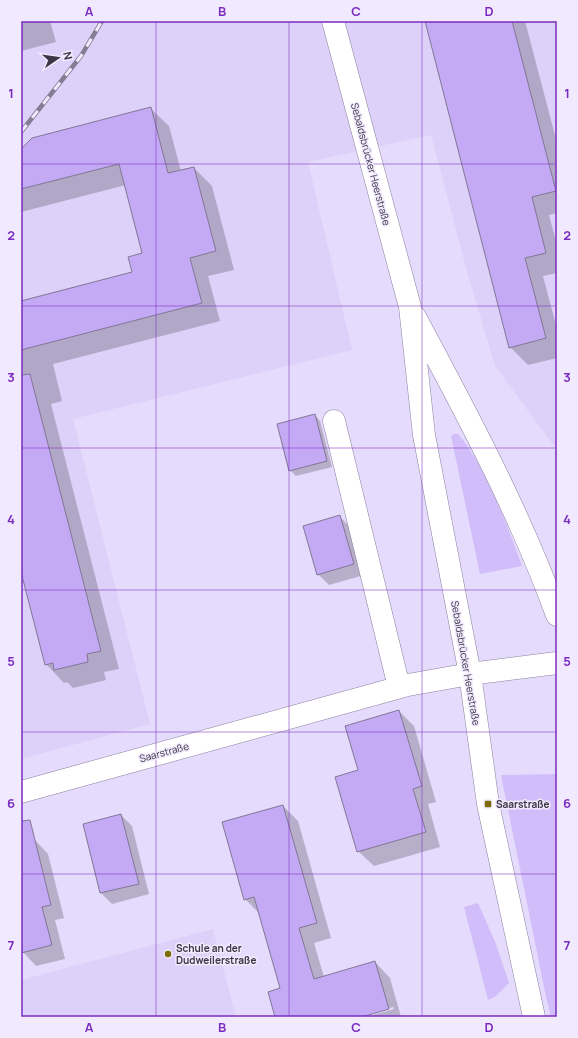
<svg xmlns="http://www.w3.org/2000/svg" width="578" height="1038" font-family="Manrope,sans-serif">
	<style>
		.built { fill: #ded1f9 }
		.green { fill: #d1bdf9 }
		.shadow { fill: #0003 }
		.building { fill: #c4a9f5; stroke: #817795 }
		.lines { fill: none; stroke-linecap: round; stroke-linejoin: round }
		.minor-casing { stroke: #8b819f; stroke-width: 23 }
		.major-casing { stroke: #8b819f; stroke-width: 23 }
		.minor { stroke: #fff; stroke-width: 22 }
		.major { stroke: #fff; stroke-width: 22 }
		.rail-casing { stroke: #847d93; stroke-width: 4.5 }
		.rail { stroke: #f1eaff; stroke-width: 3; stroke-dasharray: 9; stroke-linecap: butt }
		.grid { fill: none; stroke: #7b2cbf; stroke-width: 1; stroke-opacity: 0.55 }
		.poi-dot { fill: #7c6a02; stroke: #f1eaff; stroke-width: 1.5 }
		.labels { text-anchor: middle; stroke-width: 3; stroke-linejoin: round; paint-order: stroke }
		.street-label { font-size: 10px; fill: #3a3643; stroke: #f1eaff }
		.poi-label { font-size: 10px; font-weight: bold; fill: #3a3643; stroke: #f1eaff; text-anchor: start }
		.neatline { fill: none; stroke: #7b2cbf; stroke-width: 1.5 }
		.grid-label { font-size: 13px; text-anchor: middle; font-weight: bold; fill: #7b2cbf }
	</style>
	<rect width="100%" height="100%" fill="#e5dbfc"/>
	<path class="built" d="M 21,21 L 557,21 L 557,450 L 495,366 L 466,268 L 431,135 L 308,162 L 352,350 L 73,419 L 150,724 L 21,759 Z
		M 213,929 L 236,1017 L 21,1017 L 21,980 Z"/>
	<path class="green" d="M 454,434 L 458,434 C 485,465 508,527 522,566 L 480,574 L 451,436 Z
		M 557,774 L 557,1017 L 551,1017 L 546,997 L 501,775 Z
		M 478,903 L 496,944 L 509,983 L 496,996 L 488,1000 L 464,907 Z"/>
	<path class="shadow" d="M 21,21 L 50,21 L 56,42 L 21,51 Z
		M 426,21 L 525,21 L 557,143 L 557,213 L 549,215 L 557,245 L 557,273 L 543,276 L 557,329 L 557,358 L 528,365 L 510,347 Z
		M 150,108 L 169,126 L 181,171 L 194,168 L 212,186 L 234,270 L 208,276 L 220,321 L 53,364 L 62,401 L 51,404 L 119,669 L 104,672 L 106,680 L 73,688 L 67,682 L 64,683 L 46,664 L 21,568 L 21,302 L 133,273 L 144,254 L 126,185 L 21,212 L 21,151 Z
		M 315,415 L 320,421 L 332,467 L 296,476 L 290,470 Z
		M 340,517 L 351,528 L 364,575 L 329,585 L 318,574 Z
		M 399,711 L 414,726 L 436,802 L 428,804 L 440,847 L 374,866 L 358,851 Z
		M 283,806 L 298,821 L 331,938 L 314,943 L 324,977 L 375,962 L 390,978 L 401,1017 L 366,1017 L 394,1009 L 393,1007 L 358,1017 L 276,1017 L 281,989 L 260,914 L 245,899 Z
		M 121,815 L 132,826 L 149,894 L 112,904 L 101,893 Z
		M 35,840 L 48,854 L 64,918 L 55,920 L 65,959 L 36,966 L 23,952 L 21,946 L 21,844 Z"/>
	<path class="building" d="M 425,21 L 512,21 L 556,191 L 532,197 L 546,253 L 525,258 L 546,338 L 509,348 Z
		M 151,107 L 168,173 L 194,167 L 216,251 L 190,258 L 202,303 L 21,350 L 21,301 L 132,272 L 128,257 L 142,253 L 119,164 L 21,189 L 21,149 L 32,138 Z
		M 30,374 L 101,651 L 87,654 L 88,662 L 54,670 L 53,663 L 45,665 L 21,572 L 21,375 Z
		M 315,414 L 327,461 L 289,471 L 277,424 Z
		M 340,515 L 354,564 L 317,575 L 303,526 Z
		M 399,710 L 422,786 L 413,789 L 426,832 L 357,852 L 335,777 L 358,770 L 345,726 Z
		M 283,805 L 317,923 L 299,928 L 314,979 L 375,961 L 389,1009 L 362,1017 L 275,1017 L 268,992 L 280,988 L 254,897 L 244,900 L 222,822 Z
		M 121,814 L 139,884 L 100,893 L 83,824 Z
		M 30,820 L 51,905 L 42,907 L 52,945 L 21,953 L 21,821 Z"/>
	<g class="lines">
		<g class="minor-casing">
			<path id="minor" d="M 334,421 L 399,687
				M 21,792 L 408,685 L 470,674"/>
		</g>
		<g class="major-casing">
			<path id="major" d="M 333,21 L 410,307 L 424,435 L 470,674 L 488,804 L 534,1017
				M 415,317 C 467,414 519,511 557,615
				M 470,674 L 557,663"/>
		</g>
		<use href="#minor" class="minor"/>
		<use href="#major" class="major"/>
		<g class="rail-casing">
			<path id="rail" d="M 21,132 L 81,56 L 102,21"/>
		</g>
		<use href="#rail" class="rail"/>
	</g>
	<path class="grid" d="M 156,21 L 156,1017M 289,21 L 289,1017M 422,21 L 422,1017M 21,164 L 557,164M 21,306 L 557,306M 21,448 L 557,448M 21,590 L 557,590M 21,732 L 557,732M 21,874 L 557,874"/>
	<g class="poi-dot">
		<rect x="484" y="800" width="8" height="8" rx="2"/>
		<circle cx="168" cy="954" r="4"/>
	</g>
	<g class="labels">
		<g class="street-label">
			<text transform="translate(371 164) rotate(75)" y="4">Sebaldsbrücker Heerstraße</text>
			<text transform="translate(466 663) rotate(80)" y="4">Sebaldsbrücker Heerstraße</text>
			<text transform="translate(164 752) rotate(-15)" y="4">Saarstraße</text>
		</g>
		<g class="poi-label">
			<text x="496" y="808">Saarstraße</text>
			<text x="176" y="952">Schule an der<tspan x="176" dy="12">Dudweilerstraße</tspan></text>
		</g>
	</g>
	<rect width="578" height="1038" fill="none" stroke="#f1eaff" stroke-width="44"/>
	<g transform="translate(58 58) rotate(77)" stroke="#f1eaff" stroke-width="3" paint-order="stroke">
	<path d="M0-3L7 15L0 10L-7 15Z" fill="#3a3643"/>
	<text y="-6" font-size="11" font-weight="bold" text-anchor="middle" fill="#3a3643">N</text>
	</g>
	<rect x="22" y="22" width="534" height="994" class="neatline"/>
	<g class="grid-label">
		<text x="89" y="16">A</text>
		<text x="222" y="16">B</text>
		<text x="356" y="16">C</text>
		<text x="489" y="16">D</text>
		<text x="11" y="98">1</text>
		<text x="567" y="98">1</text>
		<text x="11" y="240">2</text>
		<text x="567" y="240">2</text>
		<text x="11" y="382">3</text>
		<text x="567" y="382">3</text>
		<text x="11" y="524">4</text>
		<text x="567" y="524">4</text>
		<text x="11" y="666">5</text>
		<text x="567" y="666">5</text>
		<text x="11" y="808">6</text>
		<text x="567" y="808">6</text>
		<text x="11" y="950">7</text>
		<text x="567" y="950">7</text>
		<text x="89" y="1032">A</text>
		<text x="222" y="1032">B</text>
		<text x="356" y="1032">C</text>
		<text x="489" y="1032">D</text>
	</g>
</svg>
